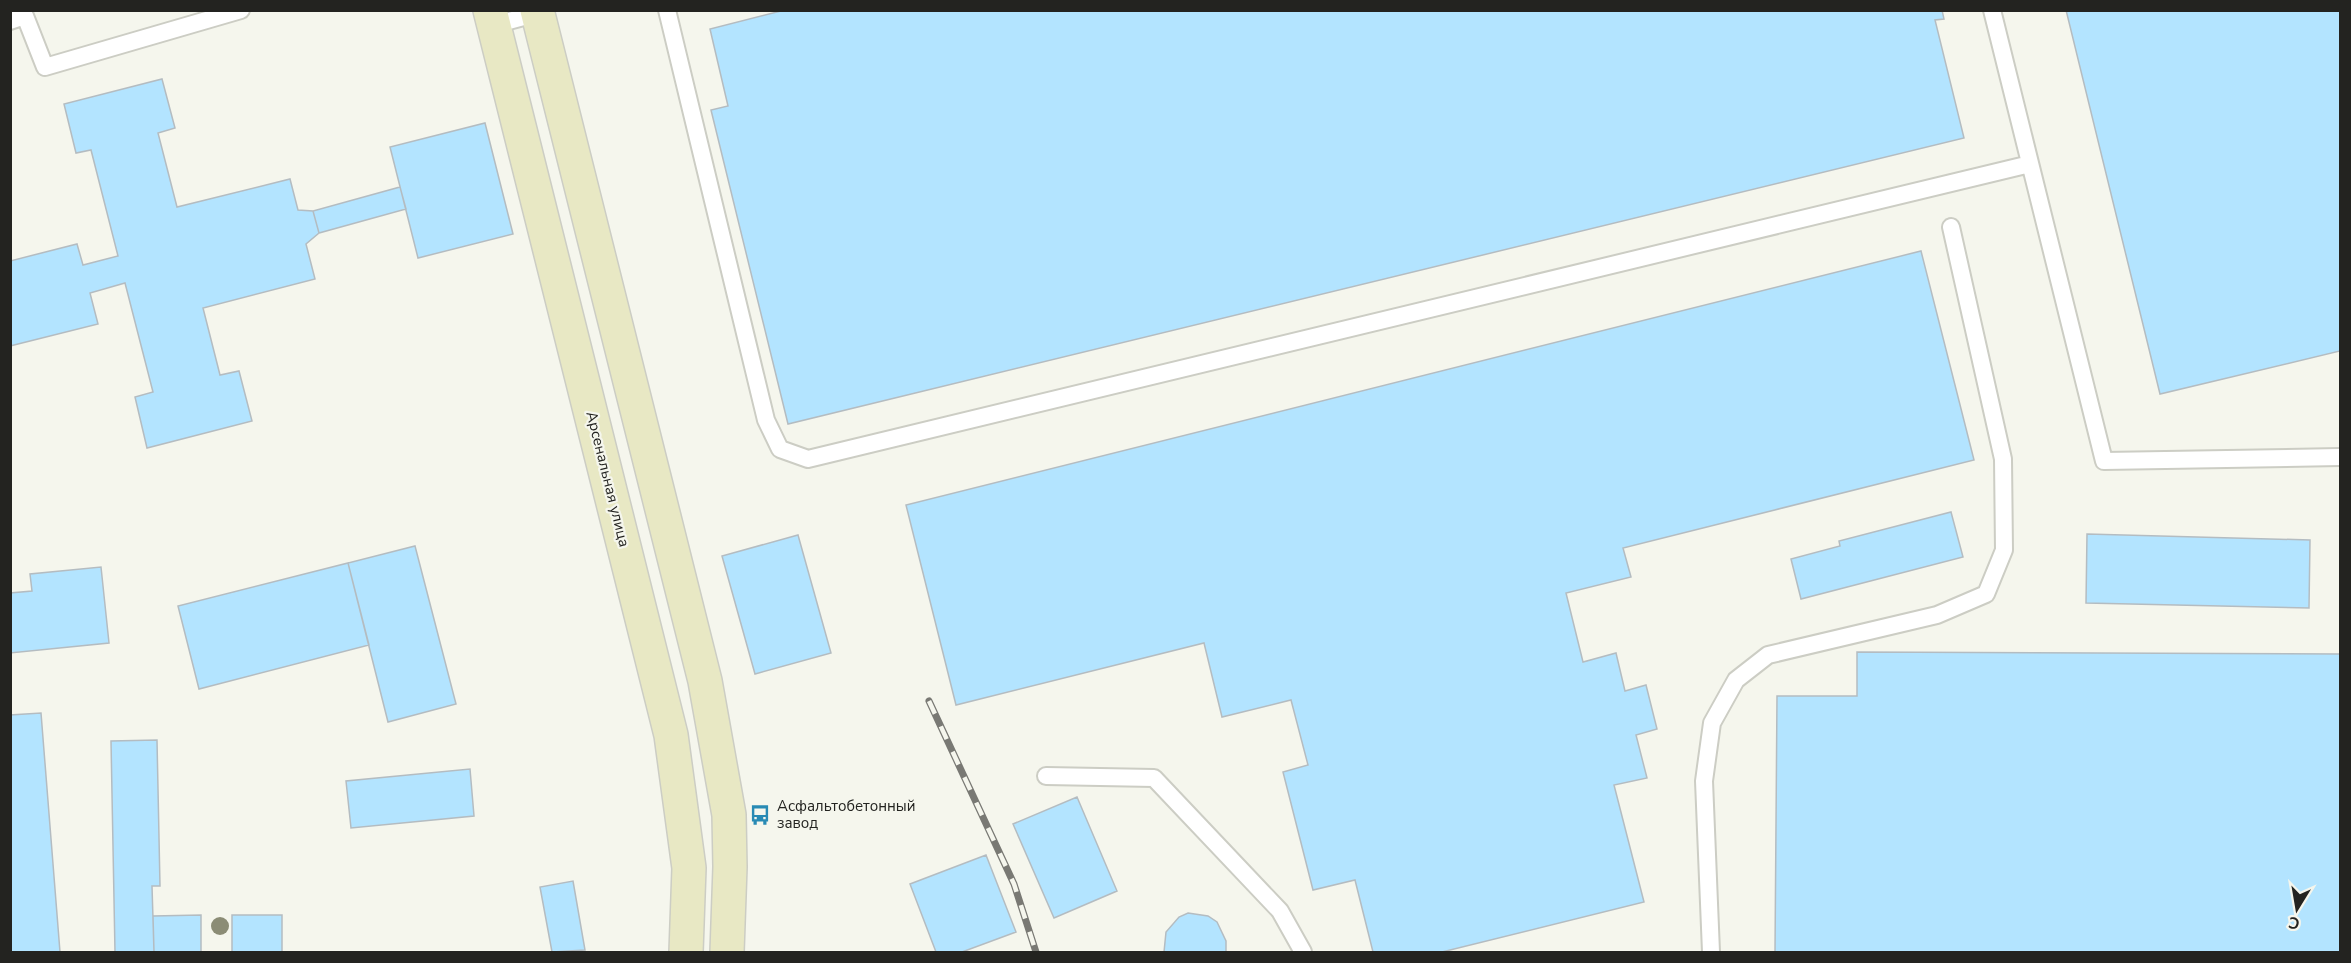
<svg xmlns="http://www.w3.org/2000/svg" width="2351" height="963" font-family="'Nunito Sans',sans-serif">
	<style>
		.building { fill: #b3e4ff; stroke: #b4bcc1; stroke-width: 1.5 }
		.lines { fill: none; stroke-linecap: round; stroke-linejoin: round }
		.lane-casing { stroke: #cccdc4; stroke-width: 20 }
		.secondary-casing { stroke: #cccdc4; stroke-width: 36 }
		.lane { stroke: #fff; stroke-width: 16 }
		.secondary { stroke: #e8e8c4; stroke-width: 33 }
		.rail-casing { stroke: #797974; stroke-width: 7 }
		.rail { stroke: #f5f6ed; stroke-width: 4.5; stroke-dasharray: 14; stroke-linecap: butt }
		.tree { fill: #8b8c75 }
		.labels { text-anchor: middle; stroke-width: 4.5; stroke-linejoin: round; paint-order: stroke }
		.street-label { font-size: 15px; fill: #232320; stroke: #f5f6ed }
		.poi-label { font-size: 15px; fill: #232320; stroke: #f5f6ed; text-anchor: start }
	</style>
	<rect width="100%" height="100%" fill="#f5f6ed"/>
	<path class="building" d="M 785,10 L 1942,10 L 1944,19 L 1935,20 L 1964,138 L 788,424 L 711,110 L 728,106 L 710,29 Z
		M 2066,10 L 2340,10 L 2340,351 L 2160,394 Z
		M 162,79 L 175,128 L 158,133 L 177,207 L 290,179 L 298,210 L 313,211 L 319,233 L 306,244 L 315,279 L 203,308 L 220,375 L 239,371 L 252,421 L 147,448 L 135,397 L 153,392 L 125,283 L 90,293 L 98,324 L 10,346 L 10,261 L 77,244 L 83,265 L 118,256 L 91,150 L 76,153 L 64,104 Z
		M 485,123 L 513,234 L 418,258 L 390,147 Z
		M 400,187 L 406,209 L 319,233 L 313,211 Z
		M 1921,251 L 1974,460 L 1623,548 L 1631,577 L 1566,593 L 1583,662 L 1616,653 L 1625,691 L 1646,685 L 1657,729 L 1636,735 L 1647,778 L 1614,785 L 1644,902 L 1442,952 L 1373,952 L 1355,880 L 1313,890 L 1283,772 L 1308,765 L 1291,700 L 1222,717 L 1204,643 L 956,705 L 906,505 Z
		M 1951,512 L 1963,557 L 1801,599 L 1791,559 L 1840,546 L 1839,541 Z
		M 2087,534 L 2310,540 L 2309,608 L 2086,603 Z
		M 798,535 L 831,653 L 755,674 L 722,556 Z
		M 415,546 L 456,704 L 388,722 L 348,563 Z
		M 348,563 L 369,645 L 199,689 L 178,606 Z
		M 101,567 L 109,643 L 10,653 L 10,593 L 32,591 L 30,574 Z
		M 1857,652 L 2340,654 L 2340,952 L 1775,952 L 1777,696 L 1857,696 Z
		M 41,713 L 60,952 L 10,952 L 10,715 Z
		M 157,740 L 160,886 L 152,886 L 154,952 L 115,952 L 111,741 Z
		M 470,769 L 474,816 L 351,828 L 346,781 Z
		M 1077,797 L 1117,891 L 1054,918 L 1013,824 Z
		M 986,855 L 1016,932 L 962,952 L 936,952 L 910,884 Z
		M 573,881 L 585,950 L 552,952 L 540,887 Z
		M 1188,913 L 1208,916 L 1217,922 L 1226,941 L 1226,952 L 1164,952 L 1166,932 L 1179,917 Z
		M 201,915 L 201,952 L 154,952 L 153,916 Z
		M 232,915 L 282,915 L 282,952 L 232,952 Z"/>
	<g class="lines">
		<g class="lane-casing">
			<path id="lane" d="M 667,10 L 766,420 L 780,449 L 808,459 L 2030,164
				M 1992,10 L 2104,461 L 2340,457
				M 10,21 L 25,16 L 45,67 L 241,10
				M 494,25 L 542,12
				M 1046,776 L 1154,778 L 1280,911 L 1303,952
				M 1711,952 L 1704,781 L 1712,723 L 1736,680 L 1768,655 L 1937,615 L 1986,594 L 2004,550 L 2003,459 L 1951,227"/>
		</g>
		<g class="secondary-casing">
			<path id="secondary" d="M 490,10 L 671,735 L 689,868 L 686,952
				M 537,10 L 705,681 L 729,815 L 730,867 L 727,952"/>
		</g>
		<use href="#lane" class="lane"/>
		<use href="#secondary" class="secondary"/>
		<g class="rail-casing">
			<path id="rail" d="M 929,701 L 1014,884 L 1036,952"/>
		</g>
		<use href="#rail" class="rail"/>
	</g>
	<circle class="tree" cx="220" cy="926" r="9"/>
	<defs>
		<g id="bus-bare" transform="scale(1.62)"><path d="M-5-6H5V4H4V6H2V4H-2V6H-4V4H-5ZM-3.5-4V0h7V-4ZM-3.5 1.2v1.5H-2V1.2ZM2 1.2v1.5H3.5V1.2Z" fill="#288ab4" stroke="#f5f6ed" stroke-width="2.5" paint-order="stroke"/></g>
	</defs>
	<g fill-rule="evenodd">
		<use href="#bus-bare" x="760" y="815"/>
	</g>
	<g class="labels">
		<g class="street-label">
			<text transform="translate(608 479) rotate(76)" y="5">Арсенальная улица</text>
		</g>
		<g class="poi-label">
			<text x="777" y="811">Асфальтобетонный<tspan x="777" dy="17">завод</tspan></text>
		</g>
	</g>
	<rect width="2351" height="963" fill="none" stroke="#232320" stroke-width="24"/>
	<g transform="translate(2297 909) rotate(191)" stroke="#f5f6ed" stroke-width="4.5" paint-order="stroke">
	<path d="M0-4.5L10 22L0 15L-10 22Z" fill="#232320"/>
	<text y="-9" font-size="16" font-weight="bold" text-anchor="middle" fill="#232320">С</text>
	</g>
</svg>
